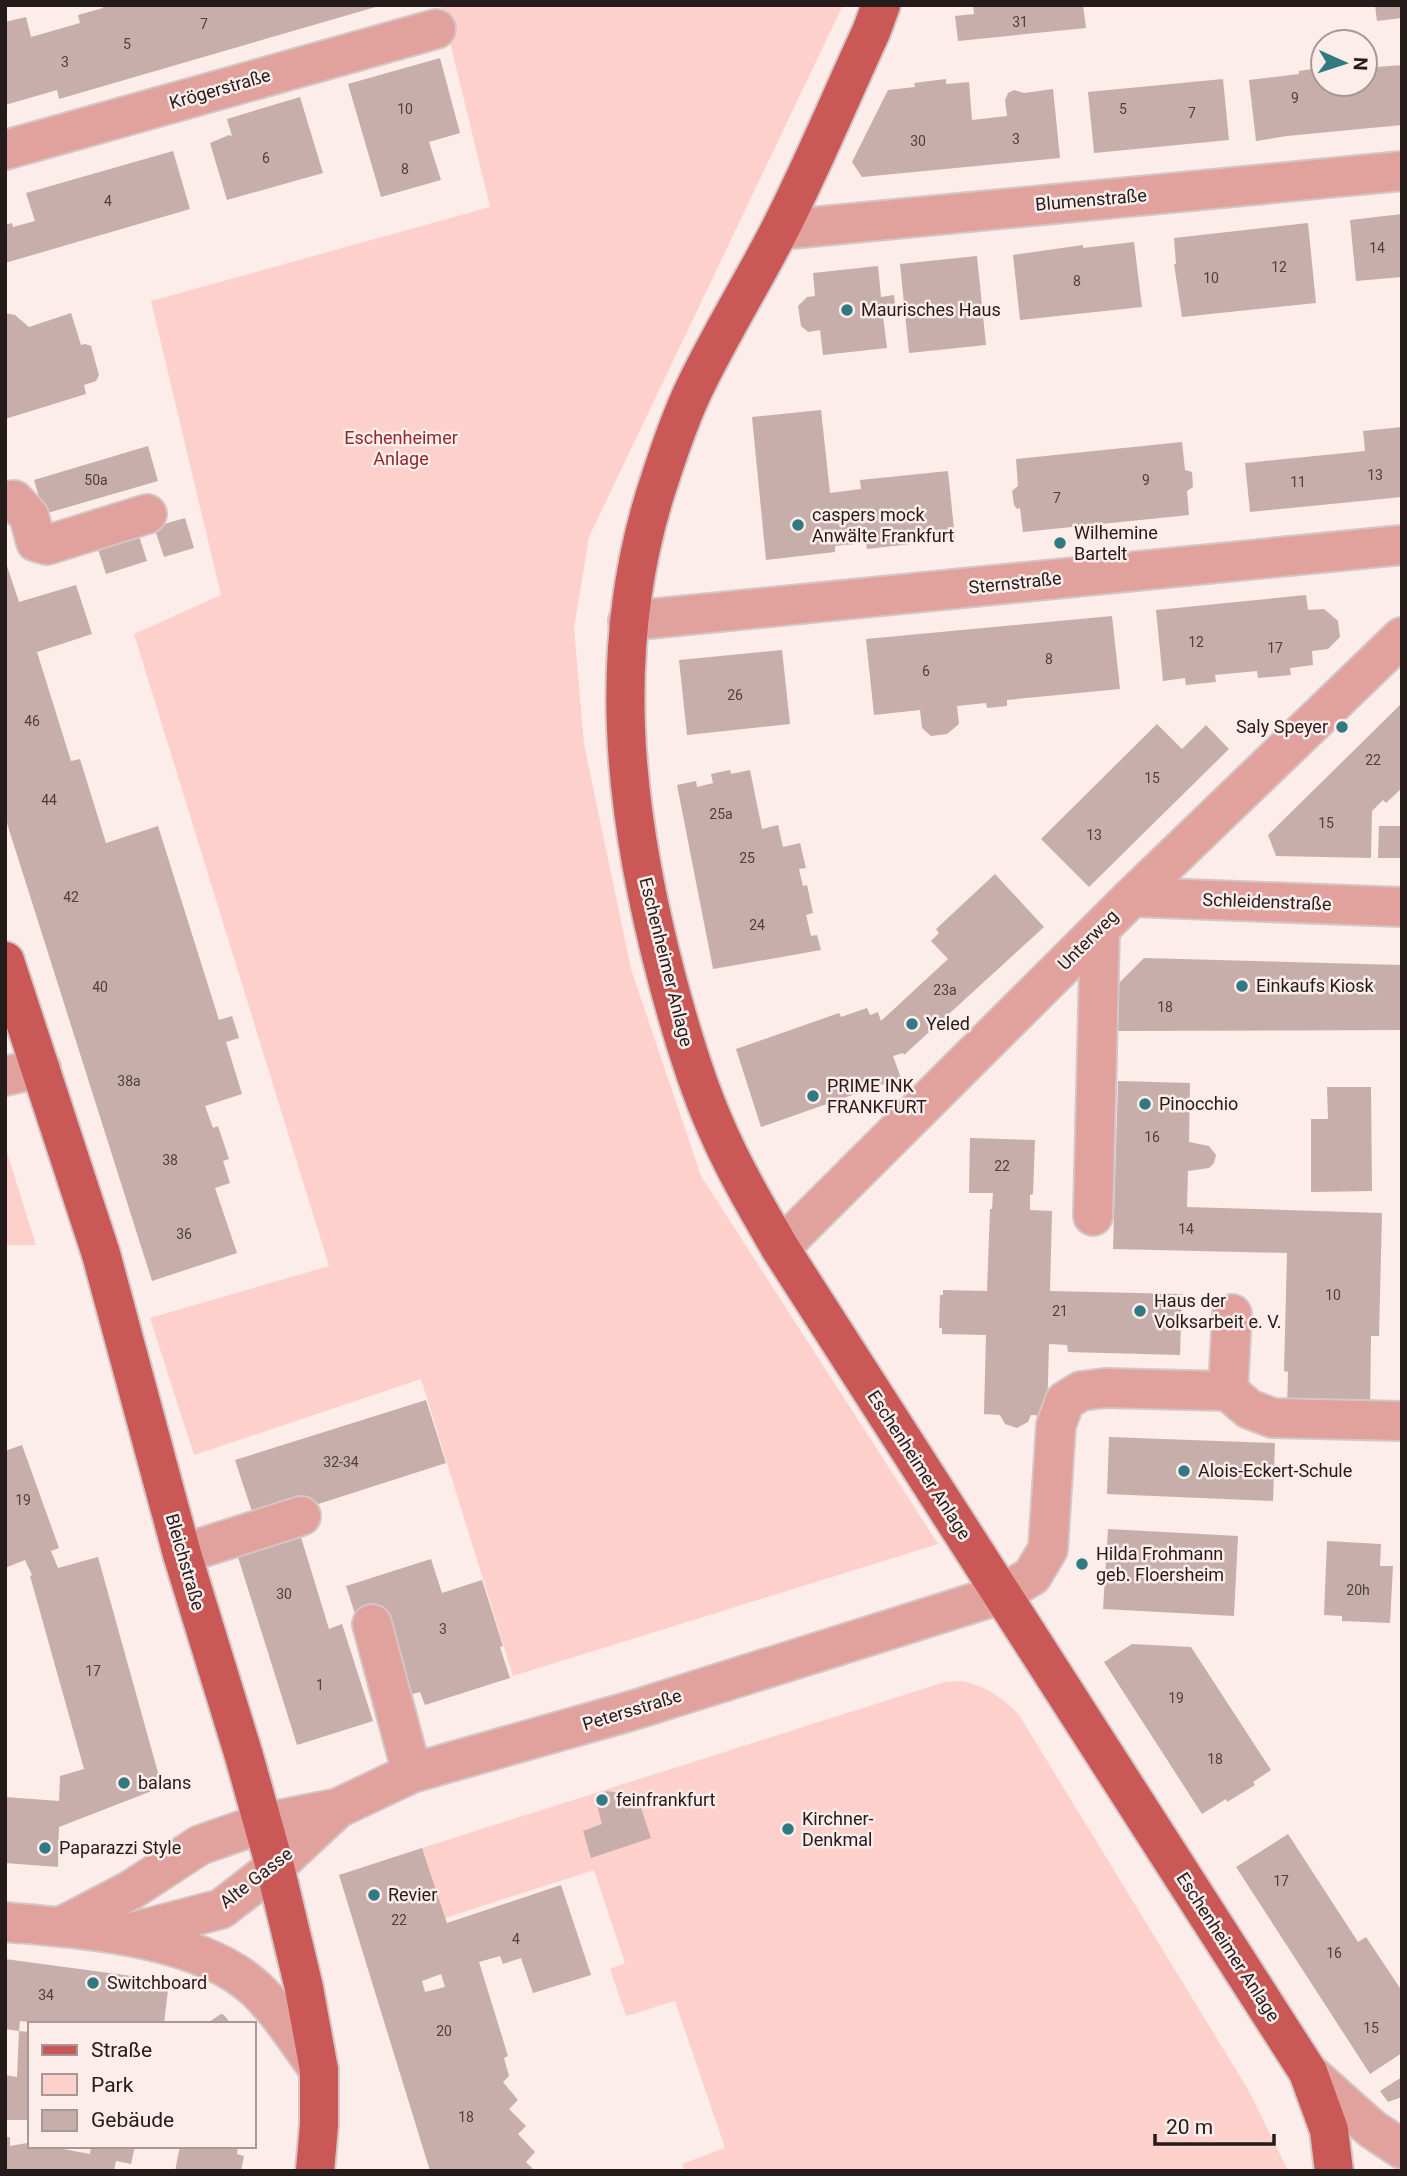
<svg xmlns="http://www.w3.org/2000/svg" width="1407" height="2176" font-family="Roboto,sans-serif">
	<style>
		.green { fill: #fdd0cc }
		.building { fill: #c7aeab; fill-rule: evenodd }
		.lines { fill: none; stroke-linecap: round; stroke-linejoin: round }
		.minor-casing { stroke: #d5c6c5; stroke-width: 42 }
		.major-casing { stroke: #d5c6c5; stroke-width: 42 }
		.minor { stroke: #e1a19c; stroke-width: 38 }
		.major { stroke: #ca5856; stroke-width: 38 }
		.poi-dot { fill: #327a81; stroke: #fcecea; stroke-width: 2.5 }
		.labels { text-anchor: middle; stroke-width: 5; stroke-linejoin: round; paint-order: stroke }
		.number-label { font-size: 14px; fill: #4d403e }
		.street-label { font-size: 18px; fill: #241b1a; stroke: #fcecea }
		.poi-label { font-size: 18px; fill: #241b1a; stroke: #fcecea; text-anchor: start }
		.park-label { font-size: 18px; fill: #92292b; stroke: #fcecea }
	</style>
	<rect width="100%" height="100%" fill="#fcecea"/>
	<path class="green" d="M 441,5 L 843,5 L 589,537 L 574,628 L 584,744 L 631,969 L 701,1176 L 938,1544 L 513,1676 L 421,1379 L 194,1455 L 150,1318 L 329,1266 L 134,634 L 221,595 L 151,301 L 490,207 Z
		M 5,1146 L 36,1245 L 37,1245 L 5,1245 Z
		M 961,1681 C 987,1686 1001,1697 1019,1715 L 1249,2091 L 1288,2171 L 685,2171 L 682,2164 L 725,2148 L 675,2001 L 626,2016 L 610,1969 L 625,1963 L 594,1870 L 445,1918 L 422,1848 L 945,1682 Z"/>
	<path class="building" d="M 102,5 L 379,5 L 379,6 L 59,99 L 57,90 L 5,105 L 5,22 L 26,17 L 31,37 L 80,23 L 78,15 L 103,8 Z
		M 973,5 L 1083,5 L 1086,28 L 958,41 L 955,16 L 974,14 Z
		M 1375,5 L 1402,5 L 1402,18 L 1377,21 Z
		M 440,58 L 460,133 L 429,142 L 441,180 L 381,197 L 348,84 Z
		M 1402,65 L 1402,125 L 1287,136 L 1256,141 L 1249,80 L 1299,74 L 1299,71 L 1318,68 L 1318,73 L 1323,72 L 1323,84 L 1365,84 L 1365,68 Z
		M 946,79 L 946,84 L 969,82 L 972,120 L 1007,116 L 1005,100 L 1008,93 L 1014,90 L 1024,93 L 1053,89 L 1060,158 L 862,177 L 852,162 L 888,90 L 915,87 L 914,83 Z
		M 1223,79 L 1229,140 L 1094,153 L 1088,92 Z
		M 300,97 L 323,173 L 227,200 L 210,143 L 229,135 L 232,136 L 227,119 Z
		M 173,151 L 190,209 L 5,263 L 5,225 L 12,223 L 13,227 L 35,221 L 26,193 Z
		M 1402,214 L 1402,277 L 1356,281 L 1350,220 Z
		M 1308,223 L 1316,303 L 1182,317 L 1174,264 L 1176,264 L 1174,238 Z
		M 1134,242 L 1142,307 L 1020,320 L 1013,255 L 1083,245 L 1083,248 Z
		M 977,256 L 986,345 L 909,353 L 900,264 Z
		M 878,266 L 881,297 L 894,295 L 896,314 L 883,316 L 887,348 L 823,355 L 820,330 L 808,332 L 801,326 L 798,306 L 807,297 L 815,296 L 813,273 Z
		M 5,313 L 15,315 L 29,327 L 71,313 L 81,345 L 85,344 L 91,346 L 99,375 L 96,381 L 84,385 L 86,394 L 5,419 Z
		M 821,410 L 830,493 L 861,489 L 860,480 L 948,471 L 955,539 L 867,549 L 866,543 L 835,546 L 835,552 L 766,560 L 752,417 Z
		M 1402,427 L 1402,497 L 1250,512 L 1245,463 L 1365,451 L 1363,431 Z
		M 1182,442 L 1185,470 L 1192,472 L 1193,487 L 1187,491 L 1189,515 L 1023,532 L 1020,508 L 1017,509 L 1014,505 L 1012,491 L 1018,486 L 1016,459 Z
		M 148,446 L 158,481 L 44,514 L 34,480 Z
		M 185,518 L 194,548 L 164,557 L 154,527 Z
		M 138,533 L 147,561 L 106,574 L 97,546 Z
		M 5,560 L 19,602 L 76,585 L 92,634 L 37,652 L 71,761 L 80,759 L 106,843 L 158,826 L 219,1020 L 232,1016 L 239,1038 L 226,1042 L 242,1094 L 205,1106 L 213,1128 L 218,1126 L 229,1159 L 223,1161 L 230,1183 L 215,1188 L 237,1253 L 152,1281 L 5,817 Z
		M 1306,595 L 1308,610 L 1324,609 L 1338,621 L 1340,637 L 1328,649 L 1312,651 L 1313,665 L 1290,668 L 1291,675 L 1258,678 L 1257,671 L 1215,675 L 1216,682 L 1186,685 L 1185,678 L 1163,681 L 1156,610 Z
		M 1112,616 L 1120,689 L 1007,700 L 1007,706 L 987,708 L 986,703 L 957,706 L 959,724 L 947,734 L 931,736 L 922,728 L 920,710 L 874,715 L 866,639 Z
		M 782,650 L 790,724 L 687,735 L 679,660 Z
		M 1402,703 L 1402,788 L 1386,803 L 1383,800 L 1372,811 L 1371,858 L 1276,856 L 1268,835 Z
		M 1157,724 L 1182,749 L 1206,725 L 1229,749 L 1089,887 L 1041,839 Z
		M 730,770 L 731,774 L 750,770 L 762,829 L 778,825 L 783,847 L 800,843 L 806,868 L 799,869 L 803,886 L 807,885 L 813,913 L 806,915 L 811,936 L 817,935 L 821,950 L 713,969 L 677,785 L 696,781 L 697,787 L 713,783 L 711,774 Z
		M 1379,826 L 1402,826 L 1402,858 L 1378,858 Z
		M 995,874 L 1044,927 L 904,1055 L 903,1053 L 893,1056 L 901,1078 L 761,1127 L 736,1049 L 839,1013 L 841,1017 L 867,1008 L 870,1015 L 878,1012 L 881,1021 L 948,959 L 931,941 L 939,933 L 936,929 Z
		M 1144,958 L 1402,965 L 1402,1030 L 1118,1031 L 1119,983 Z
		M 1118,1081 L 1190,1083 L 1189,1142 L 1209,1146 L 1216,1155 L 1214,1163 L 1209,1168 L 1188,1171 L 1187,1207 L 1382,1213 L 1379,1336 L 1371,1336 L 1370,1412 L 1287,1410 L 1288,1372 L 1284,1371 L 1287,1253 L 1113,1249 Z
		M 1327,1087 L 1371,1087 L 1372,1191 L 1311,1192 L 1311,1119 L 1328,1119 Z
		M 970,1138 L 1035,1140 L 1033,1194 L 1030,1195 L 1030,1210 L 1052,1211 L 1050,1291 L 1182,1294 L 1180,1355 L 1068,1352 L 1067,1345 L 1049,1344 L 1047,1416 L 1031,1415 L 1028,1422 L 1017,1428 L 1005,1424 L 1000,1415 L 984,1414 L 986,1335 L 942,1334 L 942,1328 L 939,1328 L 940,1295 L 943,1295 L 943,1290 L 987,1291 L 990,1209 L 992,1209 L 993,1193 L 969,1193 Z
		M 426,1400 L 446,1463 L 256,1524 L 235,1460 Z
		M 1109,1437 L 1275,1443 L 1273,1501 L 1107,1494 Z
		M 22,1445 L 59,1548 L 51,1551 L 58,1568 L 98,1557 L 162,1787 L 59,1827 L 58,1867 L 5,1863 L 5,1797 L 59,1801 L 60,1776 L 84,1769 L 30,1576 L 32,1575 L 25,1560 L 5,1568 L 5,1451 Z
		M 1108,1529 L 1238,1536 L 1234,1616 L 1103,1609 Z
		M 300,1534 L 329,1629 L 342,1624 L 373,1721 L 297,1745 L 237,1554 Z
		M 1327,1541 L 1381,1544 L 1380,1566 L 1393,1566 L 1390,1623 L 1342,1621 L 1342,1616 L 1324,1615 Z
		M 431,1559 L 442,1593 L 482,1580 L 503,1646 L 500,1647 L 510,1678 L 425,1705 L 420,1692 L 409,1695 L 357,1620 L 346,1586 Z
		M 1132,1644 L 1191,1647 L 1271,1770 L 1253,1782 L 1255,1785 L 1227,1802 L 1226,1799 L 1202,1814 L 1104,1662 Z
		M 607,1791 L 618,1793 L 624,1804 L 638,1799 L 651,1838 L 591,1858 L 583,1831 L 602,1824 L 596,1802 L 600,1795 Z
		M 1288,1834 L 1358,1942 L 1366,1937 L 1402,1991 L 1402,2053 L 1370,2074 L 1236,1867 Z
		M 422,1848 L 447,1923 L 561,1885 L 591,1975 L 533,1993 L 521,1958 L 503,1964 L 500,1956 L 479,1962 L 508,2056 L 504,2058 L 509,2076 L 503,2082 L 518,2100 L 509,2109 L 526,2126 L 518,2134 L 535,2152 L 526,2162 L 535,2171 L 430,2171 L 339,1875 ZM 441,1974 L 445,1987 L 425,1992 L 422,1981 Z
		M 5,1959 L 169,1981 L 164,2024 L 49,2024 L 20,2021 L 19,2031 L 5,2029 Z
		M 221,2014 L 224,2015 L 231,2024 L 206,2024 Z
		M 19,2031 L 30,2032 L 30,2120 L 5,2120 L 5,2075 L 17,2077 Z
		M 1402,2077 L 1402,2097 L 1388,2102 L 1380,2091 Z
		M 5,2137 L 10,2137 L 10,2146 L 27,2143 L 30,2143 L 30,2146 L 47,2146 L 90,2154 L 91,2146 L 135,2146 L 131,2164 L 116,2161 L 114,2171 L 5,2171 Z
		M 180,2146 L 238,2146 L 237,2154 L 244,2156 L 241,2171 L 175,2171 Z"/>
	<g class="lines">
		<g class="minor-casing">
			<path id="minor" d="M 5,150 L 436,29
				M 780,230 L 1402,171
				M 5,501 L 14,500 L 29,516 L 36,542 L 47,545 L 147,514
				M 628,621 L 1402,545
				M 1132,897 L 1402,907
				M 5,1076 L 41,1068
				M 1093,1216 L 1100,929
				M 780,1248 L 1132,897 L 1402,637
				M 1228,1391 L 1249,1409 L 1273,1418 L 1402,1421
				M 182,1554 L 301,1516
				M 372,1624 L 412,1773
				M 5,1922 C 81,1929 198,1935 256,1989 C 281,2013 299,2043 319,2070
				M 60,1927 L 131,1890 L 200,1845 L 263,1823 L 338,1808 L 412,1773 L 634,1710 L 1002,1594 L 1032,1576 L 1048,1549 L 1056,1425 L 1065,1401 L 1081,1391 L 1105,1388 L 1228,1391 L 1232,1314
				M 129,1933 L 221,1909 L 275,1867 L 338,1808
				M 1308,2072 L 1372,2129 L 1402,2149"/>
		</g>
		<g class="major-casing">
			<path id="major" d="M 881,5 L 871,32 C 840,99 812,167 778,233 C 751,285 720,335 695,387 C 681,416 670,448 660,479 C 604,645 623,812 667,979 C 680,1028 695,1080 716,1127 C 734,1169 757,1208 780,1248 L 1308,2072 L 1329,2130 L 1334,2171
				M 5,961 L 101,1254 L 182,1554 L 244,1756 L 275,1867 L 304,1988 L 319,2070 L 319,2125 L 315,2171"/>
		</g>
		<use href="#minor" class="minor"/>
		<use href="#major" class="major"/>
	</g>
	<g class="poi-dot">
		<circle cx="847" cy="310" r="7"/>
		<circle cx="798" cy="525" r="7"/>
		<circle cx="1060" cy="543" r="7"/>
		<circle cx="1342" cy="727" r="7"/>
		<circle cx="1242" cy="986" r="7"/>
		<circle cx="912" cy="1024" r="7"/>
		<circle cx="813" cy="1096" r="7"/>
		<circle cx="1145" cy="1104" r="7"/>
		<circle cx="1140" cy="1311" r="7"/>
		<circle cx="1184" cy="1471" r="7"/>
		<circle cx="1082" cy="1564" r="7"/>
		<circle cx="124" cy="1783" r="7"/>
		<circle cx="602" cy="1800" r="7"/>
		<circle cx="788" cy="1829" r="7"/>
		<circle cx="45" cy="1848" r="7"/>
		<circle cx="374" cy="1895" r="7"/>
		<circle cx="93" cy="1983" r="7"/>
	</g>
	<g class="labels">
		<g class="number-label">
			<text x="1020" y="27">31</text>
			<text x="204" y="29">7</text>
			<text x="127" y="49">5</text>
			<text x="65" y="67">3</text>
			<text x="1295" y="103">9</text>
			<text x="405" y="114">10</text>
			<text x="1123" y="114">5</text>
			<text x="1192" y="118">7</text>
			<text x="1016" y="144">3</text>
			<text x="918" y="146">30</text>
			<text x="266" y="163">6</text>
			<text x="405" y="174">8</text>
			<text x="108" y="206">4</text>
			<text x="1377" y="253">14</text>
			<text x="1279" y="272">12</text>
			<text x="1211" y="283">10</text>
			<text x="1077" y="286">8</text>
			<text x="1375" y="480">13</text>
			<text x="96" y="485">50a</text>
			<text x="1146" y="485">9</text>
			<text x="1298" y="487">11</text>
			<text x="1057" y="503">7</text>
			<text x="1196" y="647">12</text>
			<text x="1275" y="653">17</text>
			<text x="1049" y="664">8</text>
			<text x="926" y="676">6</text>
			<text x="735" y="700">26</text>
			<text x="32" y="726">46</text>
			<text x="1373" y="765">22</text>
			<text x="1152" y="783">15</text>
			<text x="49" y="805">44</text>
			<text x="721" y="819">25a</text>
			<text x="1326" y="828">15</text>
			<text x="1094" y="840">13</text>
			<text x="747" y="863">25</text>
			<text x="71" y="902">42</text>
			<text x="757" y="930">24</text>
			<text x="100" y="992">40</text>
			<text x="945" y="995">23a</text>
			<text x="1165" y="1012">18</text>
			<text x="129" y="1086">38a</text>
			<text x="1152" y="1142">16</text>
			<text x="170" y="1165">38</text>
			<text x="1002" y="1171">22</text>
			<text x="1186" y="1234">14</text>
			<text x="184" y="1239">36</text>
			<text x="1333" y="1300">10</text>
			<text x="1060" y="1316">21</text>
			<text x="341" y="1467">32-34</text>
			<text x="23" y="1505">19</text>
			<text x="1358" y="1595">20h</text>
			<text x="284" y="1599">30</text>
			<text x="443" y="1634">3</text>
			<text x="93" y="1676">17</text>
			<text x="320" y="1690">1</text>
			<text x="1176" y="1703">19</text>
			<text x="1215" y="1764">18</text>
			<text x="1281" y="1886">17</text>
			<text x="399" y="1925">22</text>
			<text x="516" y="1944">4</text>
			<text x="1334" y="1958">16</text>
			<text x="46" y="2000">34</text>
			<text x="1371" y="2033">15</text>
			<text x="444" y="2036">20</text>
			<text x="466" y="2122">18</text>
		</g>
		<g class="street-label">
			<text transform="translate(220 89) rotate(-16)" y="6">Krögerstraße</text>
			<text transform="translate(1091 200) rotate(-5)" y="6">Blumenstraße</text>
			<text transform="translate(1015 583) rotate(-6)" y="6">Sternstraße</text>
			<text transform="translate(1267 902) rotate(2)" y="6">Schleidenstraße</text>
			<text transform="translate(1088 940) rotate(-45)" y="6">Unterweg</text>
			<text transform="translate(666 962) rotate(76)" y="6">Eschenheimer Anlage</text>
			<text transform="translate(919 1465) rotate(57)" y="6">Eschenheimer Anlage</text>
			<text transform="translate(185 1562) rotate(74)" y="6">Bleichstraße</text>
			<text transform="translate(632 1710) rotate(-17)" y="6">Petersstraße</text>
			<text transform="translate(256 1878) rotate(-38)" y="6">Alte Gasse</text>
			<text transform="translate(1228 1947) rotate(57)" y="6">Eschenheimer Anlage</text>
		</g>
		<g class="poi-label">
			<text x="861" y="316">Maurisches Haus</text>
			<text x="812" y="521">caspers mock<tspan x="812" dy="21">Anwälte Frankfurt</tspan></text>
			<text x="1074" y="539">Wilhemine<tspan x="1074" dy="21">Bartelt</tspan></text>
			<text x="1328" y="733" text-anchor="end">Saly Speyer</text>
			<text x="1256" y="992">Einkaufs Kiosk</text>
			<text x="926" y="1030">Yeled</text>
			<text x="827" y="1092">PRIME INK<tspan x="827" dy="21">FRANKFURT</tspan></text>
			<text x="1159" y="1110">Pinocchio</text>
			<text x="1154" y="1307">Haus der<tspan x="1154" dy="21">Volksarbeit e. V.</tspan></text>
			<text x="1198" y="1477">Alois-Eckert-Schule</text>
			<text x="1096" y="1560">Hilda Frohmann<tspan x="1096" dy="21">geb. Floersheim</tspan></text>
			<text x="138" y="1789">balans</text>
			<text x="616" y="1806">feinfrankfurt</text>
			<text x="802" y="1825">Kirchner-<tspan x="802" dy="21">Denkmal</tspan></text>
			<text x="59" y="1854">Paparazzi Style</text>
			<text x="388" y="1901">Revier</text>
			<text x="107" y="1989">Switchboard</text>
		</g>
		<g class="park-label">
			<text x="401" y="444">Eschenheimer<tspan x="401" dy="21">Anlage</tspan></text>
		</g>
	</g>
	<rect width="1407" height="2176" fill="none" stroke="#241b1a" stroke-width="14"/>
	<rect x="28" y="2022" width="228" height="126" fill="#fcecea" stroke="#a69897" stroke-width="2"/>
	<rect x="42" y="2045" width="35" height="10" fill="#ca5856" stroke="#a69897" stroke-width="2"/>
	<text x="91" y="2057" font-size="21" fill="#241b1a">Straße</text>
	<rect x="42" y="2074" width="35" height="21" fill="#fdd0cc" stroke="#a69897" stroke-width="2"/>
	<text x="91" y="2092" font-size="21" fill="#241b1a">Park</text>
	<rect x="42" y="2110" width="35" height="21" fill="#c7aeab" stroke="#a69897" stroke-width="2"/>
	<text x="91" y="2127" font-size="21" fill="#241b1a">Gebäude</text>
	<g transform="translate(1344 63) rotate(93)"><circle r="33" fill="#fcecea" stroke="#a69897" stroke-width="2"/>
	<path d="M0-5L12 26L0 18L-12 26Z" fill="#327a81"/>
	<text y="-10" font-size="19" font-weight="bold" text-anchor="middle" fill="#241b1a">N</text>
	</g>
	<path d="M1155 2134v10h119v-10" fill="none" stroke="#241b1a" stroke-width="3.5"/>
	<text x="1166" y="2134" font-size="21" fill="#241b1a" stroke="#fcecea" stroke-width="5" paint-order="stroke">20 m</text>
</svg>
